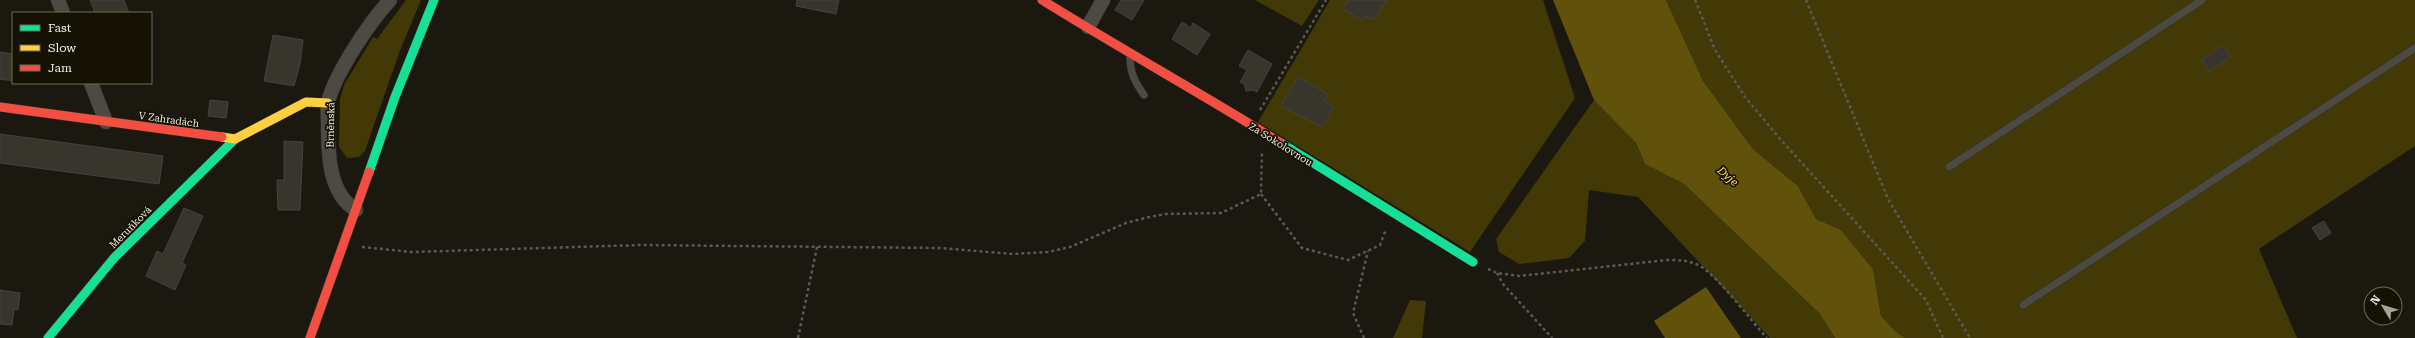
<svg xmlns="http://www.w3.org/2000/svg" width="2415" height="338" font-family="'Roboto Serif',serif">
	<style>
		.green { fill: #433906 }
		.water { fill: #60520a }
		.building { fill: #37352c; stroke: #45433b }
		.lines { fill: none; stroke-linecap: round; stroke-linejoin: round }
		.lane-casing { stroke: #33322b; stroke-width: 8 }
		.street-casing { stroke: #33322b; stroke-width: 15 }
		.fast-casing { stroke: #33322b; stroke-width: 10 }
		.slow-casing { stroke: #33322b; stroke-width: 10 }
		.jam-casing { stroke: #33322b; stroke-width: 10 }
		.path { stroke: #5b5a54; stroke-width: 2.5; stroke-dasharray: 3 3; stroke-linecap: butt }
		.lane { stroke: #4c4a43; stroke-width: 7 }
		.street { stroke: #4c4a43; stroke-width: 14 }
		.fast { stroke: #16e098; stroke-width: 9 }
		.slow { stroke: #ffcf43; stroke-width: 9 }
		.jam { stroke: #f24e42; stroke-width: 9 }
		.labels { text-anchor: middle; stroke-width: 3.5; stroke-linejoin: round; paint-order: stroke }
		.street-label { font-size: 10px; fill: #f2f0e5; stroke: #161203 }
		.water-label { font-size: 11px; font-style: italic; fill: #ffe469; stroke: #161203 }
	</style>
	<rect width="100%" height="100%" fill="#1a180f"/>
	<path class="green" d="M 406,0 L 421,0 L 399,53 L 365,151 L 359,157 L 347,158 L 339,147 L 340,99 L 344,85 L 373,37 L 377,39 Z
		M 1255,0 L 1319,0 L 1302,26 Z
		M 1330,0 L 1543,0 L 1575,98 L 1470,252 L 1258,122 Z
		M 1666,0 L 2415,0 L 2415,146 L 2259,249 L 2297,338 L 1905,338 L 1895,331 L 1881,316 L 1873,269 L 1841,230 L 1816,219 L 1798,186 L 1753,149 L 1703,81 Z
		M 1594,100 L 1636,143 L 1645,164 L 1684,184 L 1820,314 L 1835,338 L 1770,338 L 1638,197 L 1589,190 L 1585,241 L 1569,258 L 1519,264 L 1499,252 L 1496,239 Z
		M 1410,300 L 1426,301 L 1422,338 L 1393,338 Z"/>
	<path class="water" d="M 1553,0 L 1666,0 L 1703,81 L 1753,149 L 1798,186 L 1816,219 L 1841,230 L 1873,269 L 1881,316 L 1895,331 L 1905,338 L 1835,338 L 1820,314 L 1684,184 L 1645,164 L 1636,143 L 1594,100 Z
		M 1706,287 L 1741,338 L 1665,338 L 1654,321 Z"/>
	<path class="building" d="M 90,0 L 124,0 L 129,13 L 95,13 Z
		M 797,0 L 839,0 L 836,14 L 796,6 Z
		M 1121,0 L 1144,0 L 1132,20 L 1115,10 Z
		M 1348,0 L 1387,0 L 1374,20 L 1366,16 L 1363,21 L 1343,9 Z
		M 1182,22 L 1191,28 L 1193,23 L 1210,34 L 1197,55 L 1172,39 Z
		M 273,35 L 303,40 L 300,64 L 294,86 L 264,81 Z
		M 2223,45 L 2231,57 L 2209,71 L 2201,60 Z
		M 1248,50 L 1272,64 L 1257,92 L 1253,90 L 1246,91 L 1244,84 L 1240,82 L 1247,70 L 1239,66 Z
		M 0,52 L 13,54 L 13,81 L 0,79 Z
		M 1298,77 L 1328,94 L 1324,101 L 1334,107 L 1323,127 L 1281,106 Z
		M 210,100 L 228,102 L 226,118 L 208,116 Z
		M 0,134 L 163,156 L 159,184 L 0,163 Z
		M 284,141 L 303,142 L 300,210 L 278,210 L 277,180 L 284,180 Z
		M 184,208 L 203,216 L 182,263 L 186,265 L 175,290 L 146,276 L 157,251 L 163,254 Z
		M 2324,221 L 2331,233 L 2320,240 L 2312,228 Z
		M 0,290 L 20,293 L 18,310 L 14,309 L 12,325 L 0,324 Z"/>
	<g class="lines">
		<g class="lane-casing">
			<path id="lane" d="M 1130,57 C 1130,73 1135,82 1144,95
				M 1949,167 L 2202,0
				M 2023,305 L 2415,48"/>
		</g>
		<g class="street-casing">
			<path id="street" d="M 58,0 L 63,13
				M 1088,27 L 1103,0
				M 91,83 L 106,122
				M 356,210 C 328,193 328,153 328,123 C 328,117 327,108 328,102 C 336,72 369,23 390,0"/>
		</g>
		<g class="fast-casing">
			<path id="fast" d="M 1281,143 L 1473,262
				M 369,172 L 395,97 L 434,0
				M 48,338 L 114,258 L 235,139"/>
		</g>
		<g class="slow-casing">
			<path id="slow" d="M 222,137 L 235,139 L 306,102 L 328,103"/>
		</g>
		<g class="jam-casing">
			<path id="jam" d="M 1042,0 C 1121,49 1202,94 1281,143
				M 0,107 L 222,137
				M 310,338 L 369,172"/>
		</g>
		<path class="path" d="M 1695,0 L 1715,50 L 1745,97 L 1781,140 L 1926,300 L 1943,338
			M 1806,0 L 1888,199 L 1970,338
			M 1260,110 L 1326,0
			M 1261,194 L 1302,248 L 1348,260 L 1380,245 L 1386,229
			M 362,247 L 412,252 L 641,245 L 940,248 L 1013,254 L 1048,252 L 1070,247 L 1126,223 L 1145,218 L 1165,214 L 1221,213 L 1261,194 L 1262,151
			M 1488,269 L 1497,273 L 1519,276 L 1667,260 C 1679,260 1689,260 1700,266 C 1718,276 1751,321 1767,338
			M 1497,273 L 1503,284 L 1552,338
			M 798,338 L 817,247
			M 1364,338 L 1353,313 L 1368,251"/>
		<use href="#lane" class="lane"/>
		<use href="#street" class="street"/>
		<use href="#fast" class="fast"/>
		<use href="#slow" class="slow"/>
		<use href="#jam" class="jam"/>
	</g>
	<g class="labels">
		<g class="street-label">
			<text transform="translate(169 119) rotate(8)" y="4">V Zahradách</text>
			<text transform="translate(330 125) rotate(-89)" y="4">Brněnská</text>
			<text transform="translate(1281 144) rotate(32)" y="4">Za Sokolovnou</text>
			<text transform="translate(130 227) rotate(-45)" y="4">Meruňková</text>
		</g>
		<g class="water-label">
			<text transform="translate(1728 176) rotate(41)" y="4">Dyje</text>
		</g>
	</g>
	<rect x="12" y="12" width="140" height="72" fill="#161203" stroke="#6e6b5d"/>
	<rect x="20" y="25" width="20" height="6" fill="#16e098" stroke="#6e6b5d"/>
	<text x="48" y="32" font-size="12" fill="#f2f0e5">Fast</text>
	<rect x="20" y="45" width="20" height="6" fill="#ffcf43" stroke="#6e6b5d"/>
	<text x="48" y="52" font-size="12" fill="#f2f0e5">Slow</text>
	<rect x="20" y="65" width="20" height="6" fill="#f24e42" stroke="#6e6b5d"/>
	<text x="48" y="72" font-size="12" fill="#f2f0e5">Jam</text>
	<g transform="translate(2383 306) rotate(308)"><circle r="19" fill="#161203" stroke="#6e6b5d"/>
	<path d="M0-3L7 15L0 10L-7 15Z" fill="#a6a49a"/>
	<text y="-6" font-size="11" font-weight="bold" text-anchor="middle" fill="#f2f0e5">N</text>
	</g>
</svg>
